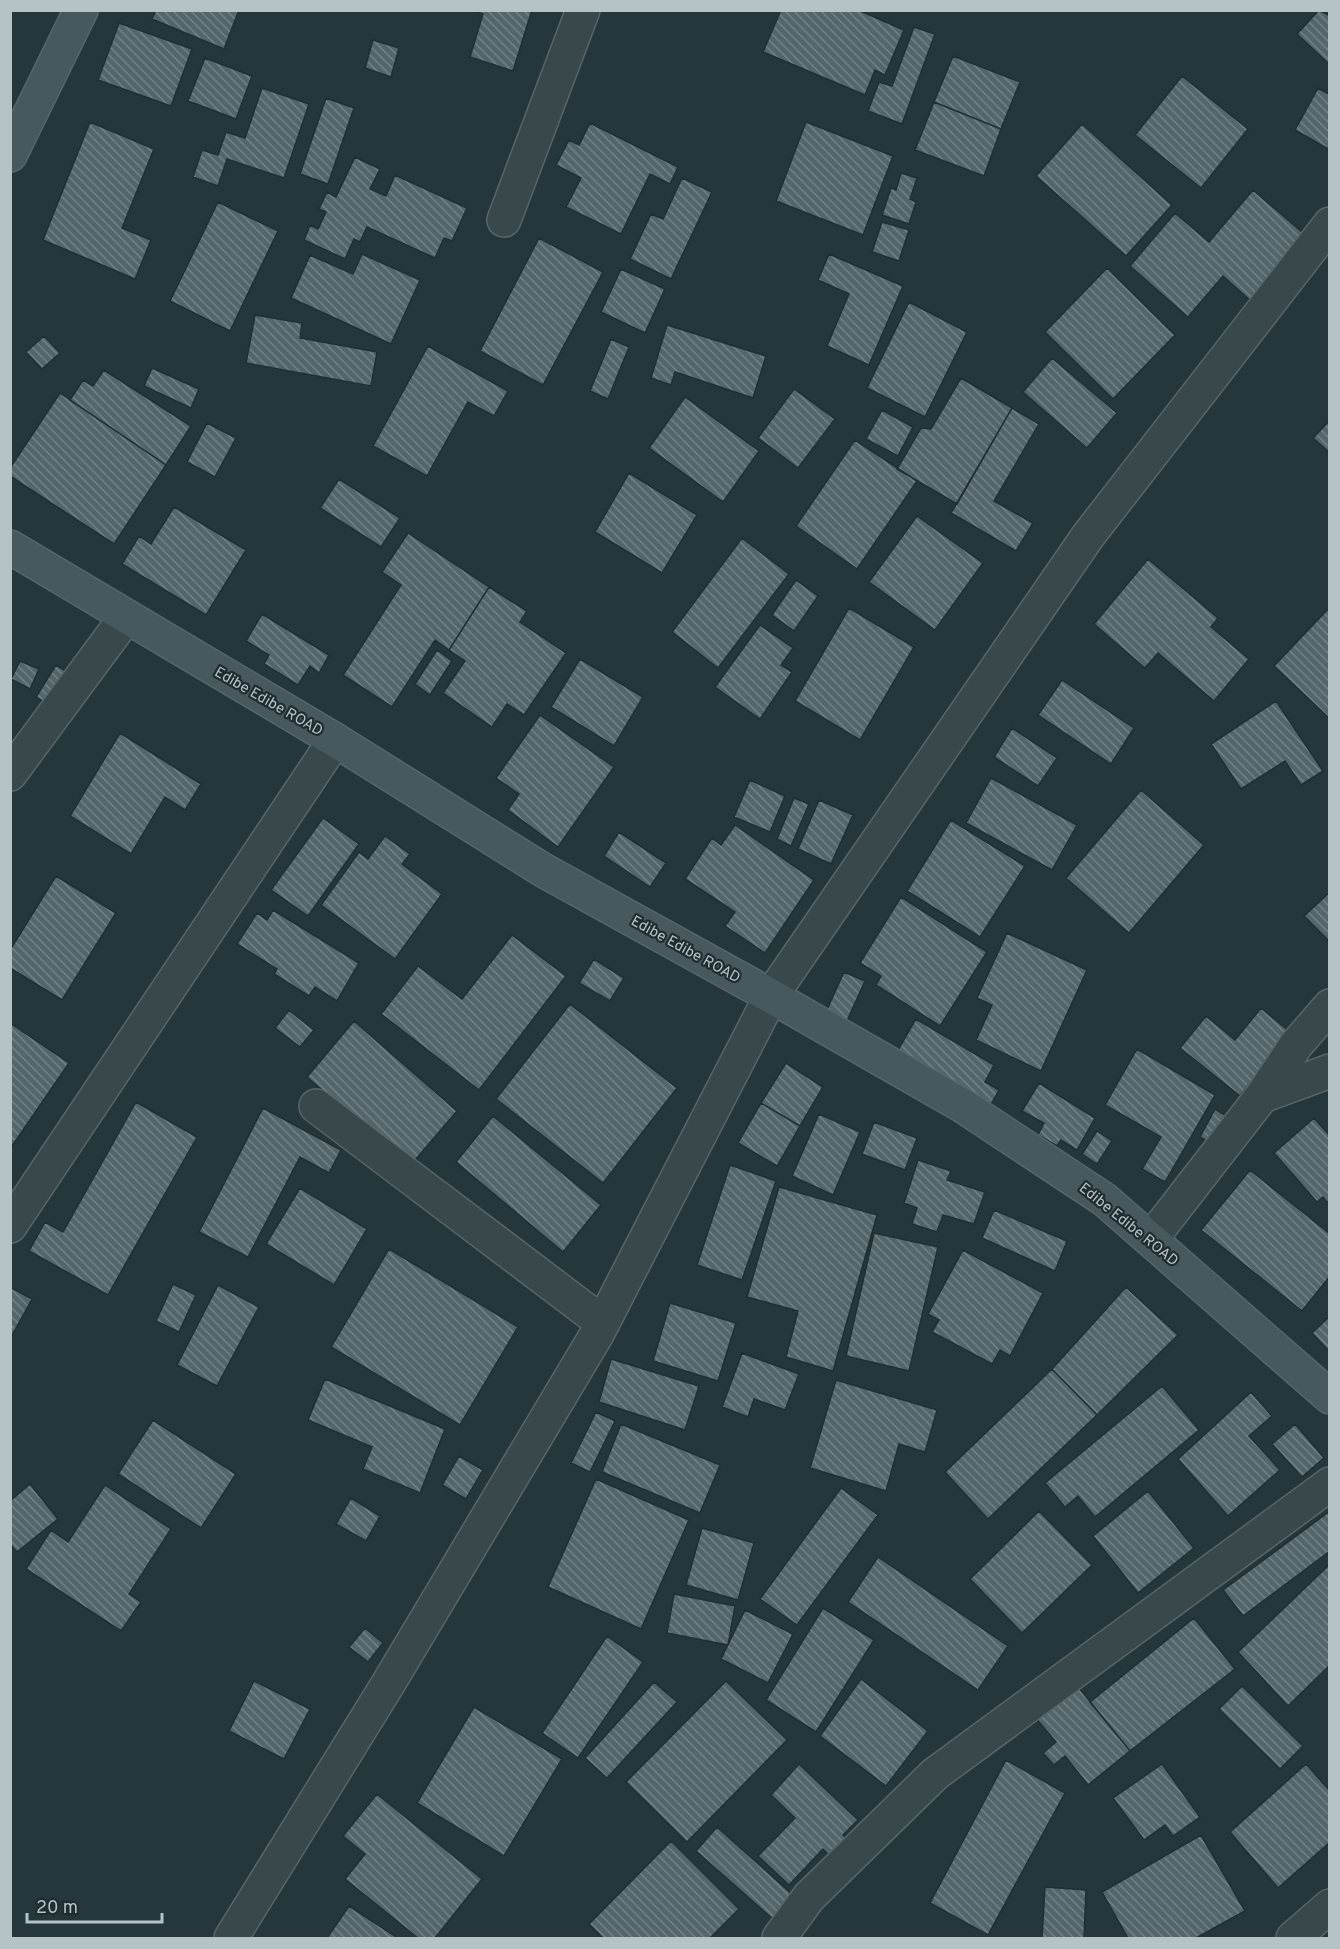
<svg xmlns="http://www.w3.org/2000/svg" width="1340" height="1949" font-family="Overpass,sans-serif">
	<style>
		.building { fill: url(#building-back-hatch); stroke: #212f32; stroke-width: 1.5 }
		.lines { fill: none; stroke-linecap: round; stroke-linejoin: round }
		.street-casing { stroke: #586569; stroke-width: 36 }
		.secondary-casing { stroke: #586569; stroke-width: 36 }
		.street { stroke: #39484b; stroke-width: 33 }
		.secondary { stroke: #48595d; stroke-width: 33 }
		.labels { text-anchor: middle; stroke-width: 4.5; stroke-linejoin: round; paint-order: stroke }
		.street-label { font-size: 15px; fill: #b5c2c6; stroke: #1f2d30 }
	</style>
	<defs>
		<pattern id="building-back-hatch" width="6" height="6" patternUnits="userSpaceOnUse" patternTransform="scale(1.5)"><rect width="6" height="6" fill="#54666a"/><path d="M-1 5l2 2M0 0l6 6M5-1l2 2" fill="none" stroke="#728184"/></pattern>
	</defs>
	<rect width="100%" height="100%" fill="#26373b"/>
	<path class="building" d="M 156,10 L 239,10 L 224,49 L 152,19 Z
		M 472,10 L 532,10 L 513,71 L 470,57 L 483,14 Z
		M 781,10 L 858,10 L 904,30 L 885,75 L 875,70 L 865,95 L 763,52 Z
		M 1319,10 L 1330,16 L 1330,65 L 1297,34 Z
		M 119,23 L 192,49 L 171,106 L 98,80 Z
		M 914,27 L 935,34 L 902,124 L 868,111 L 879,82 L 892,86 Z
		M 373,40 L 399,48 L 391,77 L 365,68 Z
		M 953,56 L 1020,82 L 1001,129 L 934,102 Z
		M 205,58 L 252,76 L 236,119 L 188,101 Z
		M 1182,76 L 1248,129 L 1201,188 L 1135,135 Z
		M 262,88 L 309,104 L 284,178 L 227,159 L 218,186 L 193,177 L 202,150 L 218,155 L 226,132 L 245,138 Z
		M 1318,88 L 1330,95 L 1330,150 L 1295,130 Z
		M 326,98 L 354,108 L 328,184 L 300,174 Z
		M 934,102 L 1001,129 L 984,176 L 915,150 Z
		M 90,122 L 154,149 L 122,228 L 151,240 L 135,279 L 43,240 Z
		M 806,122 L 893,156 L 863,235 L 776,201 Z
		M 590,123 L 678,167 L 670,184 L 650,174 L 621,234 L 566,207 L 581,178 L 556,165 L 569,140 L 579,145 Z
		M 1082,124 L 1172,205 L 1126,256 L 1036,176 Z
		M 355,157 L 380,169 L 370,189 L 386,196 L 395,175 L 467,208 L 452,241 L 444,238 L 435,258 L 367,227 L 360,242 L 354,239 L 345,259 L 304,240 L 310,225 L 318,229 L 326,212 L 319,209 L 327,192 L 336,197 Z
		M 901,173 L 917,178 L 910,199 L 916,202 L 909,224 L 882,215 L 891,188 L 896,190 Z
		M 682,178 L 712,192 L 671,279 L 630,259 L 651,214 L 663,219 Z
		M 1253,190 L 1309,238 L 1252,302 L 1223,276 L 1188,317 L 1130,266 L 1175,213 L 1209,242 Z
		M 218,202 L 278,231 L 230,331 L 170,301 Z
		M 882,222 L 909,230 L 899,261 L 872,252 Z
		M 539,238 L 603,272 L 543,385 L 480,351 Z
		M 362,254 L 420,280 L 391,344 L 291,298 L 310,255 L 353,274 Z
		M 829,254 L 903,286 L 869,365 L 827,346 L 849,294 L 818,280 Z
		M 1107,268 L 1175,335 L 1113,399 L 1045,332 Z
		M 621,269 L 665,289 L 645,333 L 601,312 Z
		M 909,302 L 967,332 L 925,417 L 867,388 Z
		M 255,315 L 302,323 L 300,338 L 377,352 L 371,386 L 246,363 Z
		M 667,325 L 766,356 L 753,398 L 675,372 L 671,385 L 651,378 Z
		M 44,336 L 60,353 L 42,369 L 26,352 Z
		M 611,339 L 629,347 L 608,399 L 590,391 Z
		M 428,346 L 508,391 L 494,416 L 468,402 L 427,476 L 373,446 Z
		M 1052,358 L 1117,413 L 1087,448 L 1023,392 Z
		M 152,368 L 199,389 L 191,408 L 144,386 Z
		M 104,370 L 191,426 L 166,465 L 70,400 L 83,380 L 93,386 Z
		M 961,378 L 1012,408 L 957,504 L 897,469 L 921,428 L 931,429 Z
		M 794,389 L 835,419 L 798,468 L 758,438 Z
		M 60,393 L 166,465 L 114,544 L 10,476 L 10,468 Z
		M 685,397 L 759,451 L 723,502 L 649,448 Z
		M 1012,408 L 1039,424 L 994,501 L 1033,523 L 1016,551 L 951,513 Z
		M 882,410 L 913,427 L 898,456 L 866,439 Z
		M 1330,420 L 1330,453 L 1313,438 Z
		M 207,423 L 236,438 L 215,477 L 187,462 Z
		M 855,440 L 917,481 L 857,569 L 796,526 Z
		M 629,473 L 697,515 L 662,573 L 595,532 Z
		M 339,479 L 400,518 L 381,547 L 320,508 Z
		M 174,507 L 246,550 L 206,615 L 122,564 L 139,536 L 151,544 Z
		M 917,516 L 983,563 L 935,630 L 869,582 Z
		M 408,533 L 489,587 L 449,650 L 435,640 L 392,707 L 343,675 L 401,585 L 382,572 Z
		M 742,538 L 789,574 L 718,668 L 672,632 Z
		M 1148,559 L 1218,618 L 1211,627 L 1249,659 L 1214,701 L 1158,653 L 1145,668 L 1094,624 Z
		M 796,580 L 818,596 L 794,631 L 772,615 Z
		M 489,587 L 527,611 L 520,622 L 566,653 L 524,715 L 507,704 L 492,727 L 443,693 L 465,661 L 449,650 Z
		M 1330,607 L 1330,719 L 1274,666 Z
		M 849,608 L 914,647 L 860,740 L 795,701 Z
		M 262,614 L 329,655 L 319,673 L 310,666 L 298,685 L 264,664 L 269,655 L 246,641 Z
		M 760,625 L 793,648 L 781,665 L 792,672 L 760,719 L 715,687 Z
		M 437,650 L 452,661 L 430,695 L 415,684 Z
		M 580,659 L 643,697 L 614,746 L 551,707 Z
		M 20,661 L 39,669 L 30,689 L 11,679 Z
		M 56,665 L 85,683 L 66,716 L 36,697 Z
		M 1062,680 L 1134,728 L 1111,764 L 1038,715 Z
		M 1276,701 L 1323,771 L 1301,785 L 1285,761 L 1241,789 L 1211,744 Z
		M 540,715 L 614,767 L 558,847 L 508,810 L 519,794 L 496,778 Z
		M 1012,728 L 1057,758 L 1038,786 L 994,757 Z
		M 120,733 L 201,784 L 185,810 L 165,797 L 131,854 L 70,816 Z
		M 991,778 L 1077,825 L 1052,870 L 966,823 Z
		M 750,780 L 785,796 L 770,832 L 734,817 Z
		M 1141,790 L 1204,845 L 1129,933 L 1066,878 Z
		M 794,798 L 809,804 L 791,846 L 777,839 Z
		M 819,800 L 853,815 L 831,864 L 798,849 Z
		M 323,818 L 359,844 L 308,916 L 271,890 Z
		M 951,820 L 1025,866 L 980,937 L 907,891 Z
		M 735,825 L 814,880 L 765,953 L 725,926 L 735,912 L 685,879 L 712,838 L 721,845 Z
		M 619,832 L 666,863 L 650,887 L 604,856 Z
		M 385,836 L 410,854 L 402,864 L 442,894 L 395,959 L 321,905 L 359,852 L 368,859 Z
		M 56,876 L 116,913 L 62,1000 L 10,968 L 10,950 Z
		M 1330,892 L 1330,942 L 1304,916 Z
		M 901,897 L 987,952 L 940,1026 L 876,985 L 881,976 L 860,963 Z
		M 273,910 L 359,963 L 337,1001 L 315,987 L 309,996 L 274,974 L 277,969 L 237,944 L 257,913 L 267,920 Z
		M 1007,933 L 1087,970 L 1041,1071 L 976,1040 L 992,1005 L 977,998 Z
		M 512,935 L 566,976 L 479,1090 L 381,1014 L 418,966 L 462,999 Z
		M 594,959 L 624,978 L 610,1001 L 579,983 Z
		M 844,972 L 865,981 L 846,1023 L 825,1014 Z
		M 570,1004 L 677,1088 L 603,1183 L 496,1099 Z
		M 1261,1008 L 1290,1032 L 1240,1096 L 1180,1048 L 1206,1016 L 1235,1040 Z
		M 289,1010 L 314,1030 L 300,1047 L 275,1028 Z
		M 916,1019 L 994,1065 L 985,1082 L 999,1090 L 990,1106 L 897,1052 Z
		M 354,1021 L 457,1111 L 410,1166 L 307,1077 Z
		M 10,1023 L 69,1063 L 10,1149 Z
		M 1137,1049 L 1215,1095 L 1165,1182 L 1142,1169 L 1161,1137 L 1105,1105 Z
		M 786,1063 L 823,1087 L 800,1126 L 761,1103 Z
		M 1039,1083 L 1095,1118 L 1077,1150 L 1061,1140 L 1057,1146 L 1038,1135 L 1044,1123 L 1022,1111 Z
		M 136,1102 L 197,1137 L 108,1295 L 29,1251 L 45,1222 L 63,1232 Z
		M 761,1103 L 800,1126 L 777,1166 L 738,1143 Z
		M 263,1108 L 341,1150 L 329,1173 L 300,1157 L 248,1257 L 199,1232 Z
		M 1215,1109 L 1227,1117 L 1212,1144 L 1200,1137 Z
		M 819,1114 L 860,1132 L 833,1195 L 792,1176 Z
		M 493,1116 L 601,1205 L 563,1252 L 456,1162 Z
		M 1314,1118 L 1330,1136 L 1330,1205 L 1323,1197 L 1317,1202 L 1274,1153 Z
		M 874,1122 L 917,1138 L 905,1170 L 862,1154 Z
		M 1097,1131 L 1112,1141 L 1097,1164 L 1082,1154 Z
		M 918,1160 L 951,1171 L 947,1180 L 985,1192 L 974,1224 L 943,1215 L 937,1232 L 912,1224 L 917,1208 L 904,1203 Z
		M 730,1165 L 776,1181 L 742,1280 L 697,1265 Z
		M 1250,1170 L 1330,1234 L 1330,1276 L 1302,1311 L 1201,1230 Z
		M 779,1187 L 877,1215 L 833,1371 L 786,1357 L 798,1311 L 747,1297 Z
		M 300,1188 L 367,1229 L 334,1285 L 266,1244 Z
		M 994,1210 L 1067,1241 L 1055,1271 L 982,1238 Z
		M 874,1233 L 938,1247 L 909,1371 L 846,1356 Z
		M 389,1249 L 518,1327 L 460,1425 L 331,1347 Z
		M 963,1250 L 1043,1293 L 1010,1356 L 1000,1350 L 992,1364 L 932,1332 L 939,1320 L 928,1314 Z
		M 173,1284 L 196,1295 L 179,1332 L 156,1321 Z
		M 218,1285 L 259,1307 L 217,1386 L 177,1365 Z
		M 10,1287 L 32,1299 L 10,1339 Z
		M 1126,1287 L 1178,1335 L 1097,1415 L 1052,1369 Z
		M 670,1303 L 736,1323 L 718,1381 L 653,1361 Z
		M 1330,1316 L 1330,1352 L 1312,1333 Z
		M 742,1353 L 799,1374 L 785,1410 L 754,1399 L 748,1417 L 722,1407 Z
		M 611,1359 L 699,1386 L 685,1430 L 599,1402 Z
		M 1052,1369 L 1097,1415 L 988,1519 L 945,1472 Z
		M 325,1379 L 445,1429 L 420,1493 L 363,1469 L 372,1447 L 308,1420 Z
		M 836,1380 L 937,1410 L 925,1452 L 899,1444 L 886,1491 L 810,1468 Z
		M 1162,1386 L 1199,1430 L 1095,1517 L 1078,1496 L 1065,1507 L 1045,1483 Z
		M 1251,1392 L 1272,1416 L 1249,1436 L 1280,1470 L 1228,1516 L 1178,1459 Z
		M 596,1412 L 615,1421 L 590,1472 L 571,1463 Z
		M 153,1420 L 236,1474 L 201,1528 L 118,1474 Z
		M 621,1424 L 720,1465 L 700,1513 L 602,1472 Z
		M 1295,1424 L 1324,1458 L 1302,1477 L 1272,1444 Z
		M 459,1456 L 483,1470 L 466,1499 L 442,1485 Z
		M 596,1479 L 689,1520 L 641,1629 L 548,1587 Z
		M 30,1484 L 58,1519 L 17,1552 L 10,1544 L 10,1501 Z
		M 105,1485 L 171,1529 L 129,1594 L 141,1602 L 121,1631 L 26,1569 L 51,1530 L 68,1542 Z
		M 841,1488 L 878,1515 L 797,1625 L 760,1599 Z
		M 1148,1491 L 1194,1548 L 1138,1593 L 1093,1536 Z
		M 351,1498 L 380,1516 L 366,1541 L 336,1524 Z
		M 1039,1511 L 1092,1565 L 1022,1633 L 970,1579 Z
		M 1330,1511 L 1330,1551 L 1243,1616 L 1223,1590 Z
		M 702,1528 L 754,1543 L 738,1600 L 686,1585 Z
		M 878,1557 L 1008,1646 L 978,1690 L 848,1602 Z
		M 1330,1564 L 1330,1665 L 1288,1706 L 1238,1652 Z
		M 674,1594 L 735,1606 L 728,1645 L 667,1633 Z
		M 823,1608 L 874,1640 L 816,1732 L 766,1700 Z
		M 745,1610 L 793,1634 L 768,1683 L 721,1659 Z
		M 1194,1618 L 1235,1669 L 1130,1751 L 1090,1702 Z
		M 365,1628 L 383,1643 L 368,1662 L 349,1647 Z
		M 607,1636 L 643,1662 L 578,1758 L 542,1733 Z
		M 861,1679 L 928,1731 L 886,1786 L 820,1736 Z
		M 254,1681 L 310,1709 L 284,1759 L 229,1731 Z
		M 726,1681 L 787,1740 L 687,1842 L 626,1782 Z
		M 654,1682 L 677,1702 L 607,1778 L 585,1758 Z
		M 1075,1683 L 1130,1751 L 1088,1785 L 1065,1756 L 1054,1765 L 1043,1753 L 1056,1742 L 1034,1716 Z
		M 1242,1686 L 1303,1746 L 1280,1769 L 1219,1709 Z
		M 474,1707 L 562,1759 L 504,1856 L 417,1803 Z
		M 1006,1760 L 1065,1793 L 988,1935 L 930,1903 Z
		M 799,1764 L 858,1820 L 843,1835 L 851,1843 L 834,1860 L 823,1849 L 789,1885 L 758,1856 L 795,1818 L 771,1795 Z
		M 1162,1764 L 1200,1817 L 1173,1836 L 1165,1825 L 1144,1840 L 1113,1798 Z
		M 1306,1764 L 1330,1791 L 1330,1842 L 1278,1888 L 1230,1832 Z
		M 377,1794 L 482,1879 L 435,1938 L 418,1938 L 345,1879 L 365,1854 L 343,1836 Z
		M 717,1827 L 794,1896 L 774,1920 L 696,1851 Z
		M 1201,1835 L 1245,1911 L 1196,1938 L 1128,1938 L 1102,1892 Z
		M 671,1841 L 739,1909 L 710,1938 L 603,1938 L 589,1924 Z
		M 1045,1887 L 1086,1890 L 1084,1938 L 1042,1938 Z
		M 349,1906 L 398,1938 L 327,1938 Z"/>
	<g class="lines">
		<g class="street-casing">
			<path id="street" d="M 504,220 L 583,10
				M 10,774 L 126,617
				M 1262,1096 L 1330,1071
				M 316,1106 L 603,1323
				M 10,1226 L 335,740
				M 1151,1239 L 1262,1096 L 1296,1045 L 1330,1006
				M 231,1938 L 388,1684 L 597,1334 L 771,996 L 1088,536 L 1330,224
				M 779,1938 L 809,1897 L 935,1774 L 1330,1484
				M 1293,1938 L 1330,1906"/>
		</g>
		<g class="secondary-casing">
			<path id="secondary" d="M 10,155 L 81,10
				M 10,547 L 335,740 L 543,870 L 771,996 L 963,1106 L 1105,1200 L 1330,1397"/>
		</g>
		<use href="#street" class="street"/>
		<use href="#secondary" class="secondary"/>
	</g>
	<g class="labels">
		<g class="street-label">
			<text transform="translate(269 701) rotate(30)" y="5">Edibe Edibe ROAD</text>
			<text transform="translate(686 949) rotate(29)" y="5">Edibe Edibe ROAD</text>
			<text transform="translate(1129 1224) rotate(39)" y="5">Edibe Edibe ROAD</text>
		</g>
	</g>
	<rect width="1340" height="1949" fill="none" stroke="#b5c2c6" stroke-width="24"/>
	<path d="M27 1913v9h135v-9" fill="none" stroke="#b5c2c6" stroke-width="3"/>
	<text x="36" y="1913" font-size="18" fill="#b5c2c6" stroke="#1f2d30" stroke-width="4.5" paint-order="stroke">20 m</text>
</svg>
